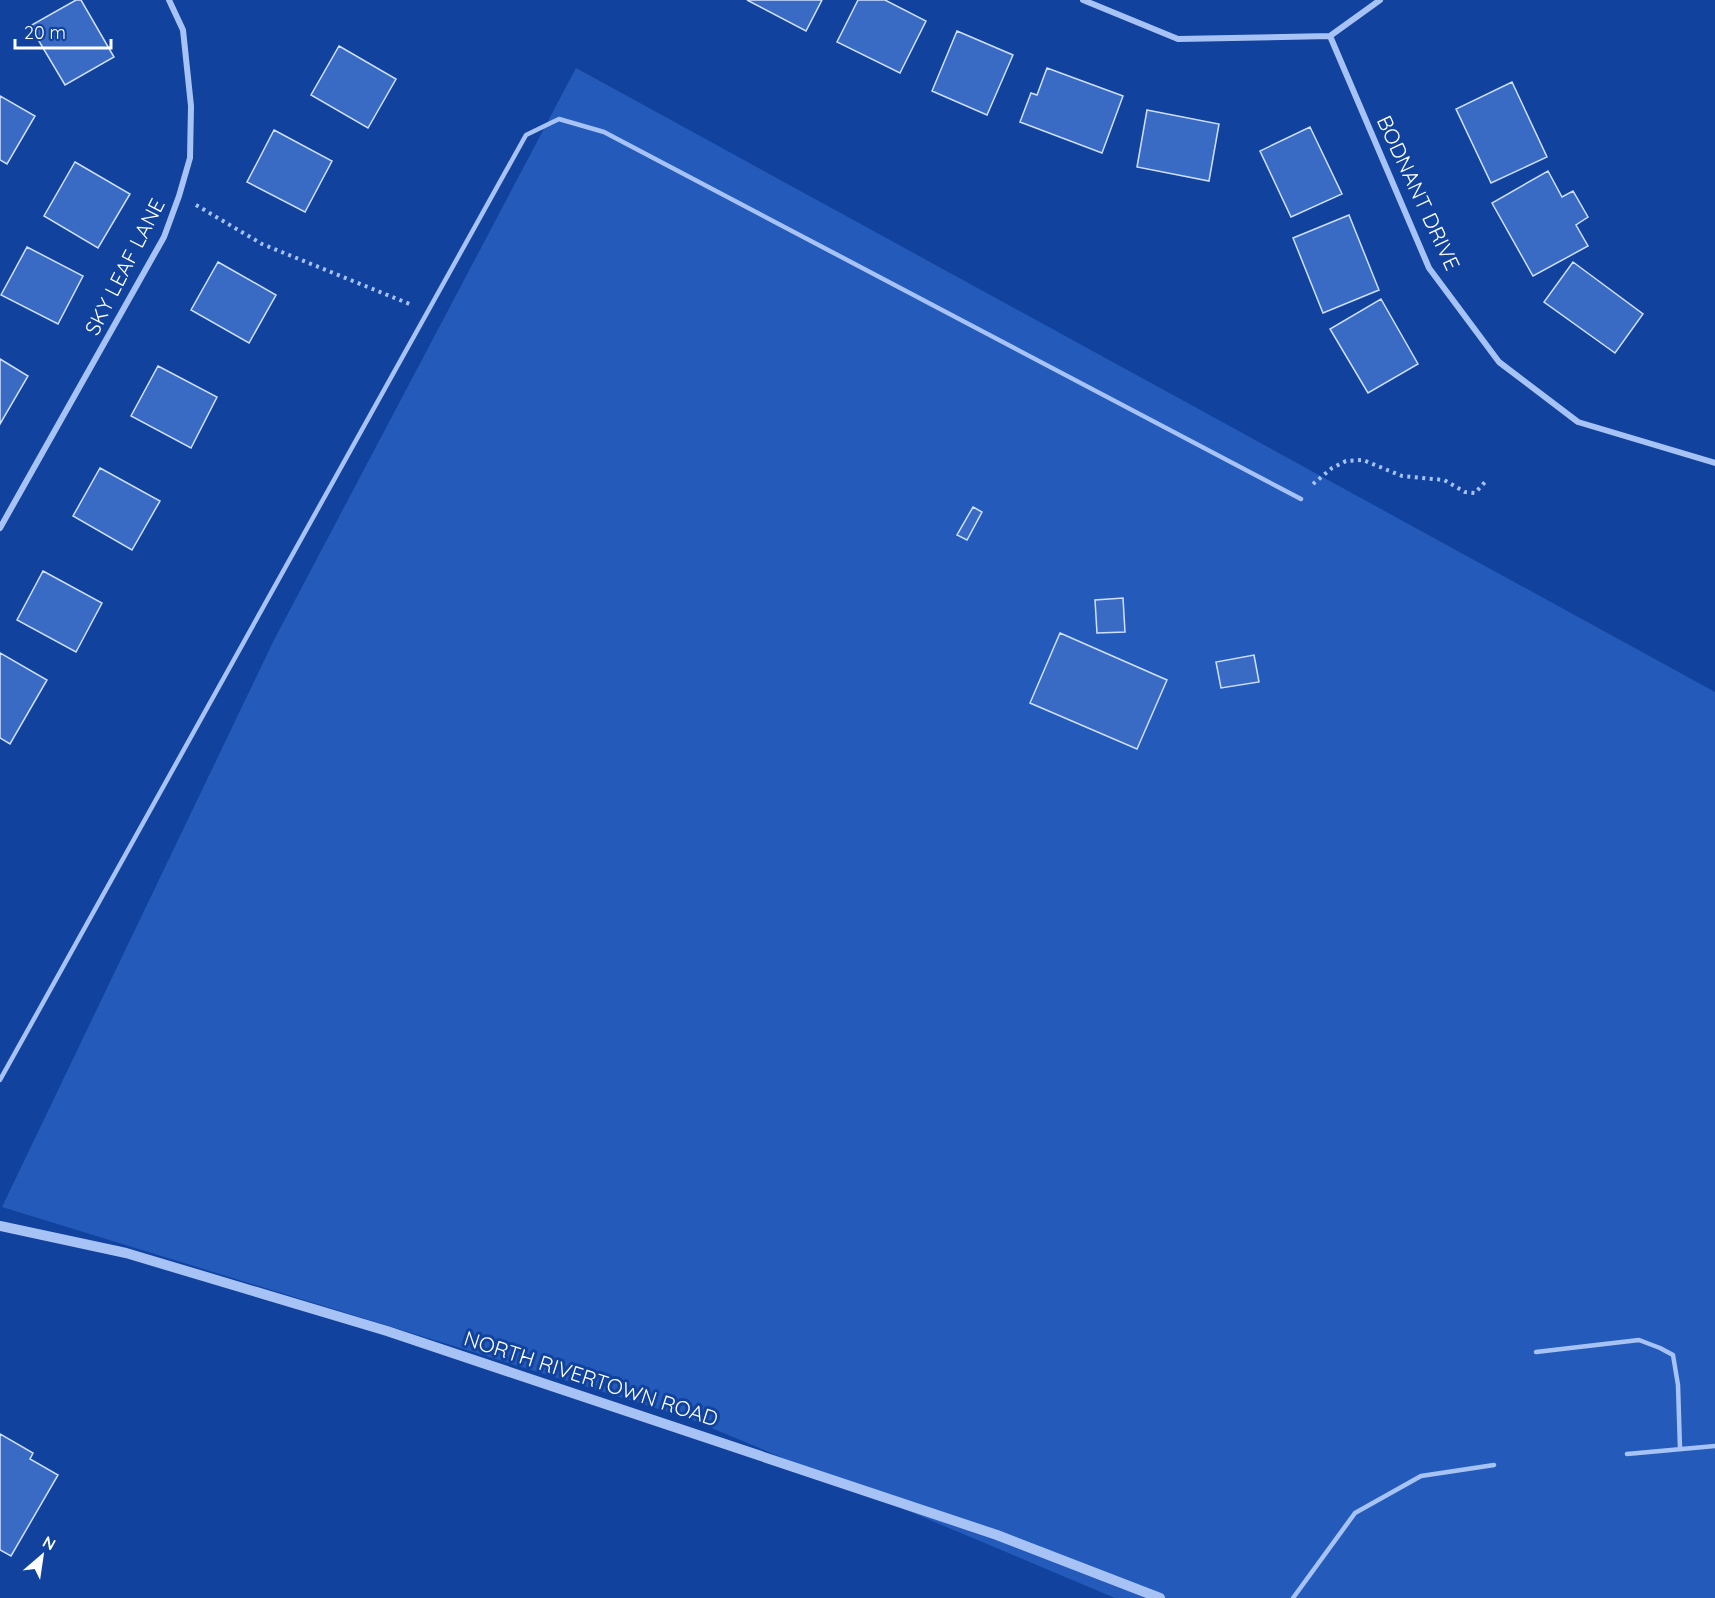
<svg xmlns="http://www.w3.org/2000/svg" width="1715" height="1598" font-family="Quicksand,sans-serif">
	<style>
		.green { fill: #245bbb }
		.building { fill: #3a6bc4; stroke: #cfe0fe; stroke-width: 1.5 }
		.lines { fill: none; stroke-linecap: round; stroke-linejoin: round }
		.path { stroke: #a7c3f5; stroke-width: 4; stroke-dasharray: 3 4.5; stroke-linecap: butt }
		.service { stroke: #a7c3f5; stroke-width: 4.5 }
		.minor { stroke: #a7c3f5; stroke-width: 6 }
		.tertiary { stroke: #a7c3f5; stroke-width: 10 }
		.labels { text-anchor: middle; stroke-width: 6; stroke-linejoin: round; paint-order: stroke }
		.street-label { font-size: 21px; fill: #fff; stroke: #11429d }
	</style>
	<rect width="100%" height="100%" fill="#11429d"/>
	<path class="green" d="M 576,68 L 1715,692 L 1715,1598 L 1115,1598 L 688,1418 L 2,1207 L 274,640 Z"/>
	<path class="building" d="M 76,0 L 81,0 L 114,57 L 65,85 L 30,26 Z
		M 747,0 L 822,0 L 806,31 Z
		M 858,0 L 885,0 L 926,21 L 900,73 L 837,42 Z
		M 957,31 L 1013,55 L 987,115 L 932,91 Z
		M 339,46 L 396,79 L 368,128 L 311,95 Z
		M 1047,68 L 1123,96 L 1102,153 L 1020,122 L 1031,93 L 1037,95 Z
		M 1512,82 L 1547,157 L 1491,183 L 1456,109 Z
		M 0,96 L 35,116 L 7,164 L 0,160 Z
		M 1147,110 L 1219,124 L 1209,181 L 1137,167 Z
		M 1310,127 L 1342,194 L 1291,217 L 1260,151 Z
		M 274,130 L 332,161 L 305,212 L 247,182 Z
		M 75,162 L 130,194 L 98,248 L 44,216 Z
		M 1548,171 L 1562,197 L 1573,191 L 1588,217 L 1576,225 L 1588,246 L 1533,276 L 1492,203 Z
		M 1349,215 L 1379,290 L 1323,313 L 1293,238 Z
		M 27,247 L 83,276 L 58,324 L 1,295 Z
		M 218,262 L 276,295 L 249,343 L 191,310 Z
		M 1573,262 L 1643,314 L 1615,353 L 1544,302 Z
		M 1381,299 L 1418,364 L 1368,393 L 1330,329 Z
		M 0,359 L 28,376 L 0,424 Z
		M 158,366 L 217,397 L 191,448 L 131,416 Z
		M 100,468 L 160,501 L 132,550 L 73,516 Z
		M 973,507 L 982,512 L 967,540 L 957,535 Z
		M 43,571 L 102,603 L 76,652 L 17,620 Z
		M 1123,598 L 1125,632 L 1097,633 L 1095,600 Z
		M 1060,633 L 1167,680 L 1137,749 L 1030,703 Z
		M 0,653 L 47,680 L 10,744 L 0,738 Z
		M 1254,655 L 1259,682 L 1221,688 L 1216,662 Z
		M 0,1434 L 33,1453 L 30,1459 L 58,1475 L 11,1556 L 0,1550 Z"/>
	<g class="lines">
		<path class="path" d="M 196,205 L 262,244 L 412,305
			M 1313,484 L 1332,468 L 1346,461 L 1363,460 L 1402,476 L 1444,480 L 1465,492 L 1475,493 L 1485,482"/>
		<path class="service" d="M 0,1080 L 526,135 L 559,119 L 604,132 L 1301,499
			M 1536,1352 L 1639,1340 L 1660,1348 L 1673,1355 L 1678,1385 L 1680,1449
			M 1627,1454 L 1715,1446
			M 1293,1598 L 1355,1513 L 1421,1476 L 1494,1465"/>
		<path class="minor" d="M 1083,0 L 1178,39 L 1330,36 L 1380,0
			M 1330,36 L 1429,268 L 1499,362 L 1578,422 L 1715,463
			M 0,528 L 164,237 L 179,196 L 190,158 L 191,106 L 183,30 L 169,0"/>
		<path class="tertiary" d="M 0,1226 L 126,1253 L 387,1331 L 997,1535 L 1160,1598"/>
	</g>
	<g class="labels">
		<g class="street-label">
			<text transform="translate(1418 193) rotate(65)" y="7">BODNANT DRIVE</text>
			<text transform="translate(125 267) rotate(-63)" y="7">SKY LEAF LANE</text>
			<text transform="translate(591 1379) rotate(18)" y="7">NORTH RIVERTOWN ROAD</text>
		</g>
	</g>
	<g transform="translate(42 1556) rotate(29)" stroke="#11429d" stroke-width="4.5" paint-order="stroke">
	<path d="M0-4.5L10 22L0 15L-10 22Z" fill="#ffffff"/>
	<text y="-9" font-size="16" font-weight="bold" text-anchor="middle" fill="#ffffff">N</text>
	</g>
	<path d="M15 39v9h96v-9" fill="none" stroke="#ffffff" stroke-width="3"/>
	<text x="24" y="39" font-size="18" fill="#ffffff" stroke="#11429d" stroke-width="4.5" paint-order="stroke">20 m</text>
</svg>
